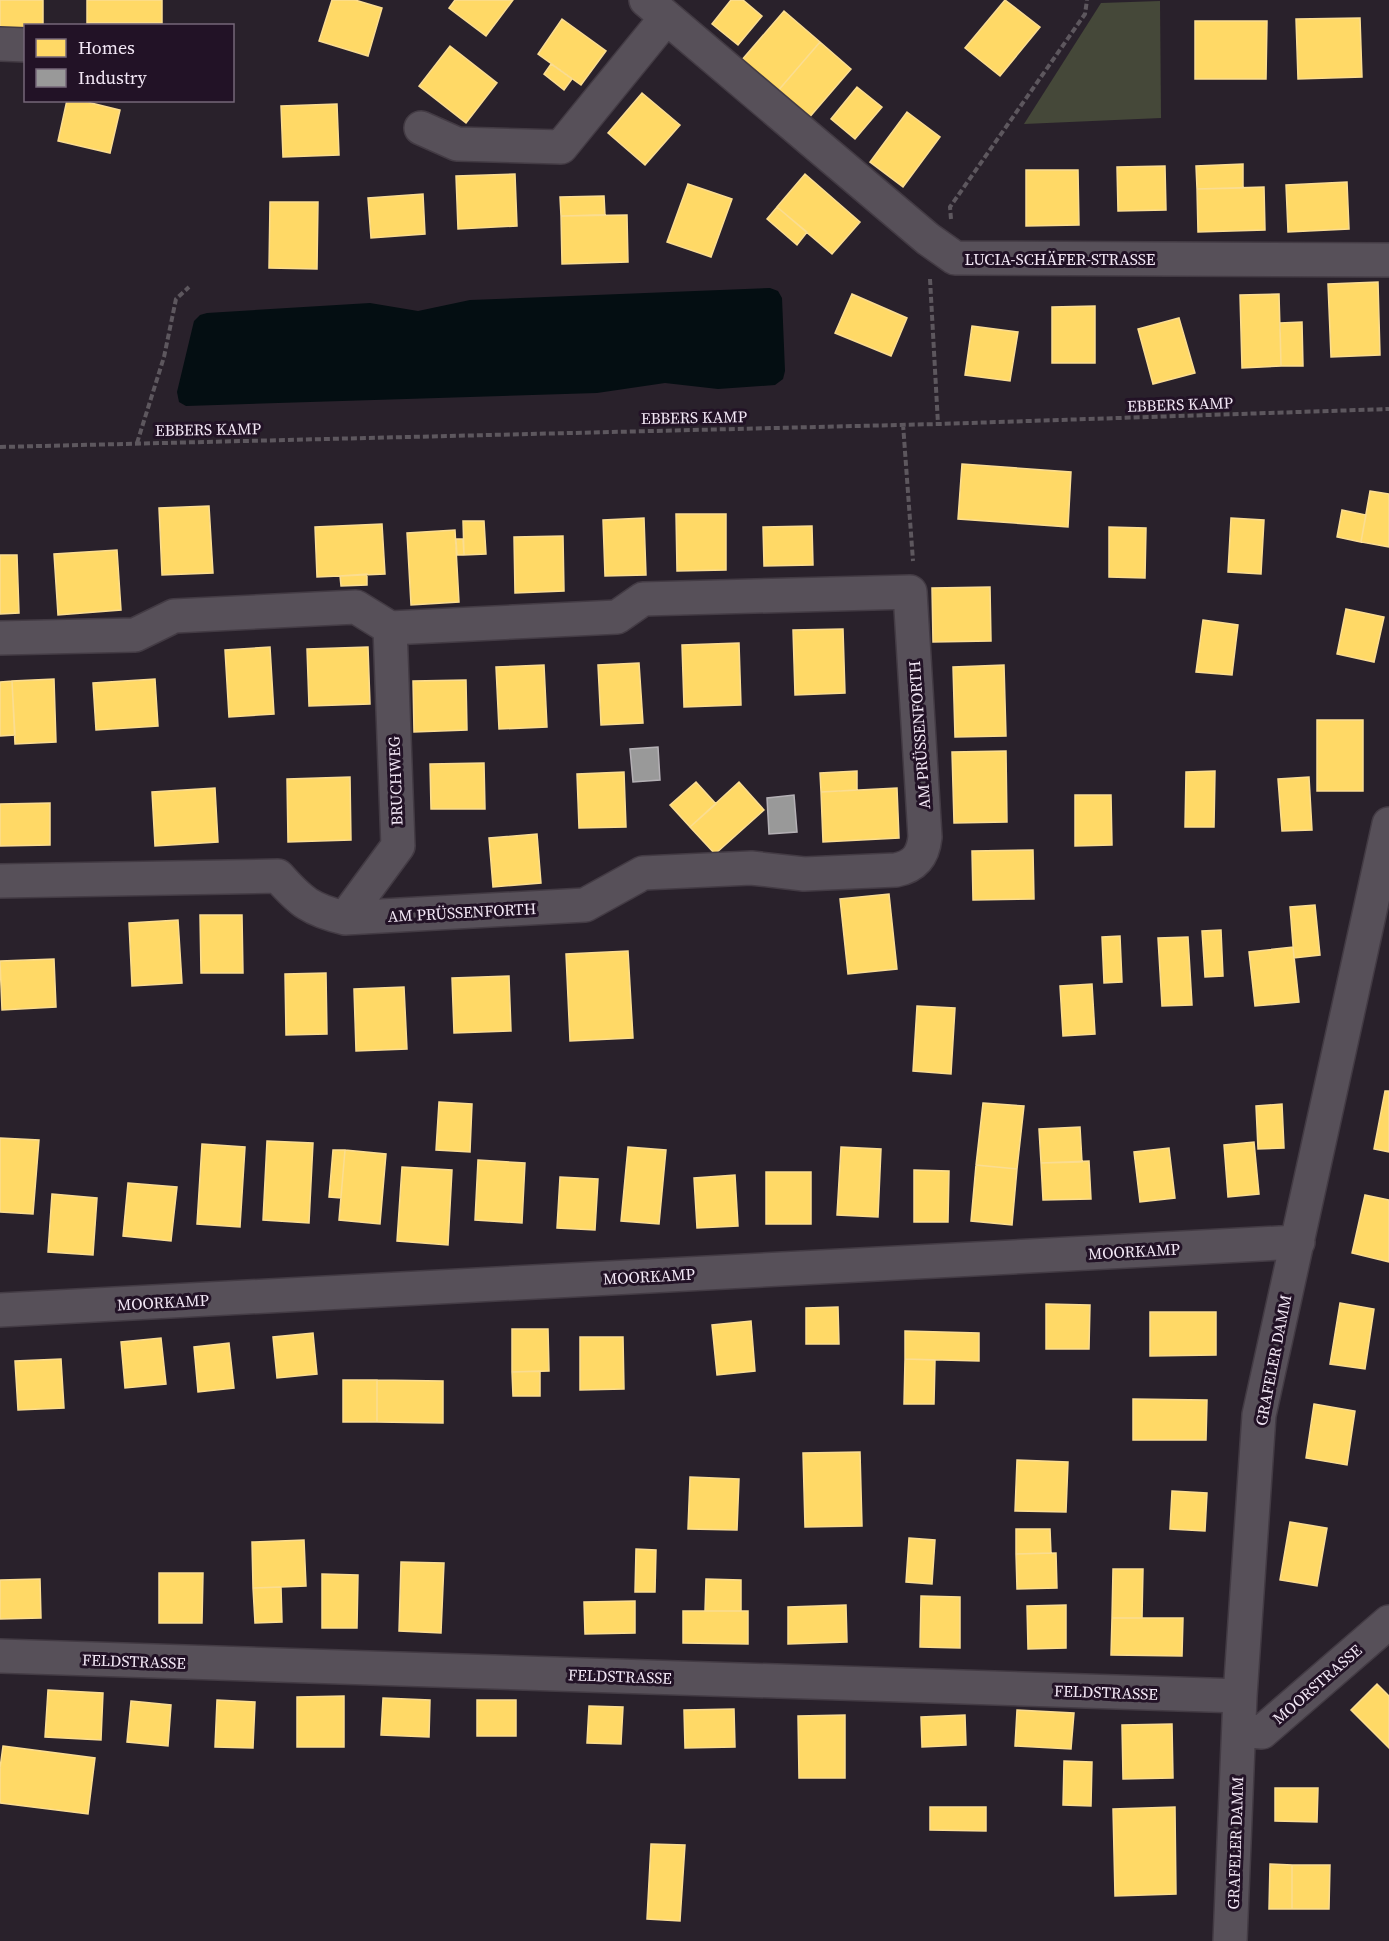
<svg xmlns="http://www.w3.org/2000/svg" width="1389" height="1941" font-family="'Source Serif 4',serif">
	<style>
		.green { fill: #454839 }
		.water { fill: #040e12 }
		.homes { fill: #ffd966; stroke: #fbdd91; stroke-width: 1.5 }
		.industry { fill: #999; stroke: #b4b0b5; stroke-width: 1.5 }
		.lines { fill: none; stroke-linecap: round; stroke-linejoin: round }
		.minor-casing { stroke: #433b44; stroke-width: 36 }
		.path { stroke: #5d575e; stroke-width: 4; stroke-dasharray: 6 3; stroke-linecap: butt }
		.minor { stroke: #575059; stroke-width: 33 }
		.labels { text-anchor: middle; stroke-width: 6; stroke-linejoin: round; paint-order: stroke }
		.street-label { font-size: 16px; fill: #f2e7f5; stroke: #221226 }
	</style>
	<rect width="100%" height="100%" fill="#29212b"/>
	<path class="green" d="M 1160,1 L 1161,118 L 1024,124 L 1101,3 Z"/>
	<path class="water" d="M 770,288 L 778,291 L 782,298 L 785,371 L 783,379 L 775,385 L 718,389 L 665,383 L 597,393 L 186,406 L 179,402 L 177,392 L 194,321 L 200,315 L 207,313 L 370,303 L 418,311 L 470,300 Z"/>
	<path class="homes" d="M 0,0 L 43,0 L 43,26 L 26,26 L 26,32 L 0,32 Z
		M 87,0 L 162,0 L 162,23 L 87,23 Z
		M 332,0 L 355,0 L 382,8 L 368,56 L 319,41 Z
		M 455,0 L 513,0 L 486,36 L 449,8 Z
		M 731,0 L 743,0 L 762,16 L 738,45 L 712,24 Z
		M 1005,0 L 1040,27 L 1000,76 L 965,48 Z
		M 784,11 L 820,42 L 777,92 L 741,61 Z
		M 1360,18 L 1362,77 L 1298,79 L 1296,19 Z
		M 562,19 L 606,51 L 581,85 L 538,54 Z
		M 1195,21 L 1267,21 L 1266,79 L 1195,79 Z
		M 820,42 L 851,69 L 808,119 L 777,92 Z
		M 450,46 L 497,83 L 466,123 L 419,86 Z
		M 551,64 L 572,79 L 564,90 L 544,74 Z
		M 857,87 L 882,107 L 855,139 L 831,119 Z
		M 642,93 L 680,125 L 645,165 L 608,133 Z
		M 67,100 L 79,100 L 120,110 L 110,153 L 58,141 Z
		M 337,104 L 339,155 L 283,157 L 281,106 Z
		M 907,112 L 940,137 L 903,187 L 870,162 Z
		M 1243,164 L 1243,188 L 1197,189 L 1196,166 Z
		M 1165,166 L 1166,210 L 1118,211 L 1117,167 Z
		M 1026,170 L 1078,170 L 1079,225 L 1026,226 Z
		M 515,174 L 517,226 L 458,229 L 456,176 Z
		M 805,174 L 860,222 L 832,254 L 777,207 Z
		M 1347,182 L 1349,229 L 1288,232 L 1286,185 Z
		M 688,184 L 732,199 L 711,257 L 667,242 Z
		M 1264,187 L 1265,230 L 1198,232 L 1197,189 Z
		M 423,194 L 425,234 L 371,238 L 368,198 Z
		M 604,196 L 605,215 L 561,216 L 560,197 Z
		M 270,202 L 318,202 L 317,269 L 269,268 Z
		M 777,207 L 807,232 L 797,245 L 767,219 Z
		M 627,215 L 628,262 L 562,264 L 561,216 Z
		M 1378,282 L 1380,355 L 1331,357 L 1328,284 Z
		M 852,294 L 907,318 L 891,356 L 835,333 Z
		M 1279,294 L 1281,366 L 1242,368 L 1240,295 Z
		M 1095,306 L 1095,363 L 1052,363 L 1052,307 Z
		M 1179,318 L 1195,373 L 1153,384 L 1138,329 Z
		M 1302,322 L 1303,366 L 1281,366 L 1280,323 Z
		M 972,326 L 1018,332 L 1010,381 L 965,375 Z
		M 962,464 L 1071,472 L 1068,527 L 958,519 Z
		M 1370,491 L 1389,494 L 1389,547 L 1361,542 Z
		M 209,506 L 213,573 L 162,575 L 159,508 Z
		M 1342,510 L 1366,515 L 1361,542 L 1337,537 Z
		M 676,514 L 726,514 L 726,570 L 677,571 Z
		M 644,518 L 646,575 L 605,576 L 603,520 Z
		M 1231,518 L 1264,520 L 1261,574 L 1228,572 Z
		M 463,521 L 484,521 L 486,554 L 464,555 Z
		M 382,524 L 385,574 L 317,577 L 315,527 Z
		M 812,526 L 813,565 L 764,566 L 763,527 Z
		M 1109,527 L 1146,528 L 1145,578 L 1109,577 Z
		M 455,530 L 459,602 L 411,605 L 407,533 Z
		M 563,536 L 564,591 L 515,593 L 514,537 Z
		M 456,539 L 463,539 L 464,555 L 457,555 Z
		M 117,550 L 121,610 L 58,615 L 54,554 Z
		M 0,555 L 17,555 L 19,613 L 0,614 Z
		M 367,574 L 367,585 L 341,586 L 340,576 Z
		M 990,587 L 991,641 L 933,642 L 932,588 Z
		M 1346,609 L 1384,617 L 1374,662 L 1337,654 Z
		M 1203,620 L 1238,625 L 1232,675 L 1196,672 Z
		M 843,629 L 845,693 L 795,695 L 793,630 Z
		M 739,643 L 741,705 L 684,707 L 682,645 Z
		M 270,647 L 274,714 L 229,717 L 225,650 Z
		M 368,647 L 370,704 L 309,706 L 307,649 Z
		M 639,663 L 643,723 L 601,725 L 598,665 Z
		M 544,665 L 547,727 L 499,729 L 496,667 Z
		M 1004,665 L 1006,736 L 955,737 L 953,667 Z
		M 54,679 L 56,742 L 15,744 L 12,681 Z
		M 155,679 L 158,726 L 96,730 L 93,683 Z
		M 466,680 L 467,730 L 414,732 L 413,681 Z
		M 12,681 L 15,735 L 0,736 L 0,682 Z
		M 1317,720 L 1363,720 L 1363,791 L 1317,791 Z
		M 1006,751 L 1007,822 L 954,823 L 952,752 Z
		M 484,763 L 485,809 L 431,809 L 430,764 Z
		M 857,771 L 857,790 L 821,792 L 820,773 Z
		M 1215,771 L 1214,827 L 1185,827 L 1186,772 Z
		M 624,772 L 626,827 L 579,828 L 577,774 Z
		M 350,777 L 351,840 L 288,842 L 287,779 Z
		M 1309,777 L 1312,830 L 1282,831 L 1278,779 Z
		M 696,782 L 716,804 L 690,827 L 670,805 Z
		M 739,782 L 764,810 L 715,854 L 690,827 Z
		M 215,788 L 218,842 L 155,846 L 152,792 Z
		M 897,788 L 899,838 L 823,842 L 821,792 Z
		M 1075,795 L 1111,795 L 1112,845 L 1075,846 Z
		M 50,803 L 50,845 L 0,846 L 0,804 Z
		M 537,834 L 541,883 L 493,887 L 489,838 Z
		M 1033,850 L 1034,899 L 973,900 L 972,851 Z
		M 889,894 L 897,969 L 848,974 L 840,899 Z
		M 1315,905 L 1320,955 L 1294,958 L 1290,907 Z
		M 200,915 L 242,915 L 243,973 L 201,973 Z
		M 178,920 L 182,983 L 132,986 L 129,923 Z
		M 1221,930 L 1223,976 L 1205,977 L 1202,931 Z
		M 1120,936 L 1122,982 L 1104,983 L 1102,937 Z
		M 1188,937 L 1192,1005 L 1162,1006 L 1158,938 Z
		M 1293,947 L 1299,1002 L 1255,1006 L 1249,952 Z
		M 628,951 L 633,1038 L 570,1041 L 566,954 Z
		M 54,959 L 56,1007 L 2,1010 L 0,961 Z
		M 326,973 L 327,1034 L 286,1035 L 285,974 Z
		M 509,976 L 511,1031 L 454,1033 L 452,978 Z
		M 1092,984 L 1095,1034 L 1063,1036 L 1060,986 Z
		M 404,987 L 407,1049 L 356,1051 L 354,989 Z
		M 917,1006 L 955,1008 L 951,1074 L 913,1071 Z
		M 1385,1091 L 1389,1091 L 1389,1152 L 1374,1149 Z
		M 439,1102 L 472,1104 L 470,1152 L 436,1150 Z
		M 983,1103 L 1024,1106 L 1017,1169 L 976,1165 Z
		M 1282,1104 L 1284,1148 L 1258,1149 L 1256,1106 Z
		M 1080,1127 L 1082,1162 L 1041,1163 L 1039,1129 Z
		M 0,1138 L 39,1140 L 33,1214 L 0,1212 Z
		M 267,1141 L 313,1143 L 309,1223 L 263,1220 Z
		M 1254,1142 L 1259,1194 L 1228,1197 L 1224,1145 Z
		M 202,1144 L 245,1147 L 240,1227 L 197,1224 Z
		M 628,1147 L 666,1150 L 659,1224 L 621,1221 Z
		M 841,1147 L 881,1149 L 878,1217 L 837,1215 Z
		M 1169,1148 L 1175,1198 L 1140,1202 L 1134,1152 Z
		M 333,1150 L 345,1150 L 341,1198 L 329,1197 Z
		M 345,1150 L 386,1154 L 380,1224 L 339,1220 Z
		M 478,1160 L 525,1163 L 522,1223 L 475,1220 Z
		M 1089,1161 L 1091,1199 L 1043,1200 L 1041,1163 Z
		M 976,1165 L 1017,1169 L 1012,1225 L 971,1221 Z
		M 402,1167 L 452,1170 L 448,1245 L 397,1241 Z
		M 914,1170 L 949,1171 L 948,1222 L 914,1222 Z
		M 766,1172 L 811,1172 L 811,1224 L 766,1224 Z
		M 735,1175 L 738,1226 L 697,1228 L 694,1178 Z
		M 560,1177 L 598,1179 L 595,1230 L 557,1228 Z
		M 128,1183 L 177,1187 L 171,1241 L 123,1236 Z
		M 52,1194 L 97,1198 L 93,1255 L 48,1252 Z
		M 1365,1195 L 1389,1200 L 1389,1262 L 1352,1253 Z
		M 1340,1303 L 1374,1309 L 1365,1369 L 1330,1364 Z
		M 1046,1304 L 1090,1305 L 1089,1349 L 1046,1349 Z
		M 838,1307 L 839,1344 L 806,1344 L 806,1308 Z
		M 1150,1312 L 1216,1312 L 1216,1355 L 1150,1356 Z
		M 751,1321 L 755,1371 L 717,1375 L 712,1325 Z
		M 512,1329 L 548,1329 L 549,1371 L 512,1372 Z
		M 905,1331 L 979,1333 L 979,1361 L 905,1359 Z
		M 313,1333 L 317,1374 L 277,1378 L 273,1337 Z
		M 580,1337 L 623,1337 L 624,1389 L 580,1390 Z
		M 161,1338 L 166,1384 L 125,1388 L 121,1342 Z
		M 229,1343 L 234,1388 L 198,1392 L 194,1347 Z
		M 61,1359 L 64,1408 L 18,1410 L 15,1361 Z
		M 905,1359 L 935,1360 L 934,1404 L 904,1404 Z
		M 540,1371 L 540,1396 L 513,1396 L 512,1372 Z
		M 343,1380 L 377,1380 L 377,1422 L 343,1422 Z
		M 377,1380 L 443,1381 L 443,1423 L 377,1422 Z
		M 1133,1399 L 1207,1400 L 1206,1440 L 1133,1440 Z
		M 1314,1404 L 1355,1411 L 1347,1465 L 1306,1458 Z
		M 860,1452 L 862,1526 L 805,1527 L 803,1453 Z
		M 1017,1460 L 1068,1462 L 1066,1512 L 1015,1511 Z
		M 690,1477 L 739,1479 L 737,1530 L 688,1529 Z
		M 1172,1491 L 1207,1493 L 1205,1531 L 1170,1529 Z
		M 1290,1522 L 1327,1528 L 1317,1586 L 1280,1580 Z
		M 1016,1529 L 1050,1529 L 1051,1553 L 1016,1554 Z
		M 909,1538 L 935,1540 L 932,1584 L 906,1582 Z
		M 304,1540 L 306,1586 L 253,1588 L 252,1542 Z
		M 636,1549 L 656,1550 L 655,1592 L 635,1592 Z
		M 1056,1553 L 1057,1588 L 1017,1589 L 1016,1554 Z
		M 401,1562 L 444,1563 L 441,1633 L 399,1631 Z
		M 1113,1569 L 1143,1569 L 1142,1618 L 1112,1618 Z
		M 159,1573 L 203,1573 L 202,1623 L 159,1623 Z
		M 322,1574 L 358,1575 L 357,1628 L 322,1628 Z
		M 40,1579 L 41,1618 L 0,1619 L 0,1580 Z
		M 706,1579 L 741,1580 L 741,1611 L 705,1611 Z
		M 281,1587 L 282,1622 L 255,1623 L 253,1588 Z
		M 921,1596 L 960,1597 L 960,1648 L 920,1647 Z
		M 635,1601 L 635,1633 L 585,1634 L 584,1602 Z
		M 846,1605 L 847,1642 L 788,1644 L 788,1607 Z
		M 1066,1605 L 1066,1648 L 1028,1649 L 1027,1606 Z
		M 683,1611 L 748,1611 L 748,1644 L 683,1643 Z
		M 1112,1618 L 1183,1618 L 1182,1656 L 1111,1655 Z
		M 1377,1684 L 1389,1696 L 1389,1748 L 1351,1710 Z
		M 48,1690 L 103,1693 L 101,1740 L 45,1737 Z
		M 344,1696 L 344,1747 L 297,1747 L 297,1697 Z
		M 383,1698 L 430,1700 L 429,1737 L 381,1735 Z
		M 217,1700 L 255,1702 L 253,1748 L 215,1747 Z
		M 477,1700 L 516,1700 L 516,1736 L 477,1736 Z
		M 131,1701 L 171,1705 L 168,1746 L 127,1742 Z
		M 589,1706 L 623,1707 L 621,1744 L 587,1743 Z
		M 734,1709 L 735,1747 L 685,1748 L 684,1710 Z
		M 1017,1710 L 1074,1713 L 1071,1749 L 1015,1746 Z
		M 845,1715 L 845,1778 L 799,1778 L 798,1716 Z
		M 965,1715 L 966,1745 L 922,1747 L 921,1717 Z
		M 1172,1724 L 1173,1778 L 1123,1779 L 1122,1725 Z
		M 3,1746 L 95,1758 L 88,1814 L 0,1803 L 0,1768 Z
		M 1064,1761 L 1092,1762 L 1091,1806 L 1063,1805 Z
		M 1275,1788 L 1318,1788 L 1317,1822 L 1275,1821 Z
		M 930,1807 L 986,1807 L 986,1831 L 930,1830 Z
		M 1175,1807 L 1176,1894 L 1115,1896 L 1113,1809 Z
		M 651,1844 L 685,1845 L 680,1921 L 647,1919 Z
		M 1270,1864 L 1292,1865 L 1292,1909 L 1269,1909 Z
		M 1292,1865 L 1330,1865 L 1329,1909 L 1292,1909 Z"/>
	<path class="industry" d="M 658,747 L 660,780 L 633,782 L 630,749 Z
		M 794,795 L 797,832 L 769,834 L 767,798 Z"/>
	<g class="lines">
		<g class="minor-casing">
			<path id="minor" d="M 646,0 L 928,239 L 955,258 L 1389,260
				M 0,44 L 26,45
				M 421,128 L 457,144 L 561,147 L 666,18
				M 0,638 L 135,635 L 174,616 L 356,607 L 390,628 L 617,617 L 643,599 L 910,592 L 925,837 C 923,856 915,866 896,870 L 804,874 L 751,868 L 643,873 L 585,905 L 345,918 C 311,910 301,902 278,876 L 0,881
				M 345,918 L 398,846 L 390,628
				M 0,1310 L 1298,1242
				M 0,1656 L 1240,1696
				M 1239,1730 L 1262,1732 L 1389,1622
				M 1230,1941 L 1240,1696 L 1259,1415 L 1389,824"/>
		</g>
		<path class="path" d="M 951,219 L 950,207 L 1085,14 L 1087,0
			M 930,279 L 938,424
			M 903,424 L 913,561
			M 137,443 L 164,357 L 176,299 L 189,287
			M 0,447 L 938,424 L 1389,409"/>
		<use href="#minor" class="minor"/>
	</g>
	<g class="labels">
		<g class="street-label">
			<text x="1060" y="265">LUCIA-SCHÄFER-STRASSE</text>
			<text transform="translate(1180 404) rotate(-2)" y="6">EBBERS KAMP</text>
			<text transform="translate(694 417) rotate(-1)" y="6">EBBERS KAMP</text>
			<text transform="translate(208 429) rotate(-1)" y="6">EBBERS KAMP</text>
			<text transform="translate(919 735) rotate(-94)" y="6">AM PRÜSSENFORTH</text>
			<text transform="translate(395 781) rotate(-92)" y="6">BRUCHWEG</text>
			<text transform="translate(462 912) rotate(-3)" y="6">AM PRÜSSENFORTH</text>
			<text transform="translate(1134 1251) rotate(-3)" y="6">MOORKAMP</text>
			<text transform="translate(649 1276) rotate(-3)" y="6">MOORKAMP</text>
			<text transform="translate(163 1302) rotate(-3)" y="6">MOORKAMP</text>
			<text transform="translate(1273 1360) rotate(-79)" y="6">GRAFELER DAMM</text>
			<text transform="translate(134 1661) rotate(2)" y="6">FELDSTRASSE</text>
			<text transform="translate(620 1676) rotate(2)" y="6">FELDSTRASSE</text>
			<text transform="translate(1317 1684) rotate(-41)" y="6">MOORSTRASSE</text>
			<text transform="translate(1106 1692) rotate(2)" y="6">FELDSTRASSE</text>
			<text transform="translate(1235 1843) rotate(-88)" y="6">GRAFELER DAMM</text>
		</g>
	</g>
	<rect x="24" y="24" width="210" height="78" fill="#221226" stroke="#756779" stroke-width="1.5"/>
	<rect x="36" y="39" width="30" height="18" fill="#ffd966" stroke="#756779" stroke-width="1.5"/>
	<text x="78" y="54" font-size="18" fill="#f2e7f5">Homes</text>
	<rect x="36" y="69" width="30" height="18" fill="#999999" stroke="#756779" stroke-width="1.5"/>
	<text x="78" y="84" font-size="18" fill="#f2e7f5">Industry</text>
</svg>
